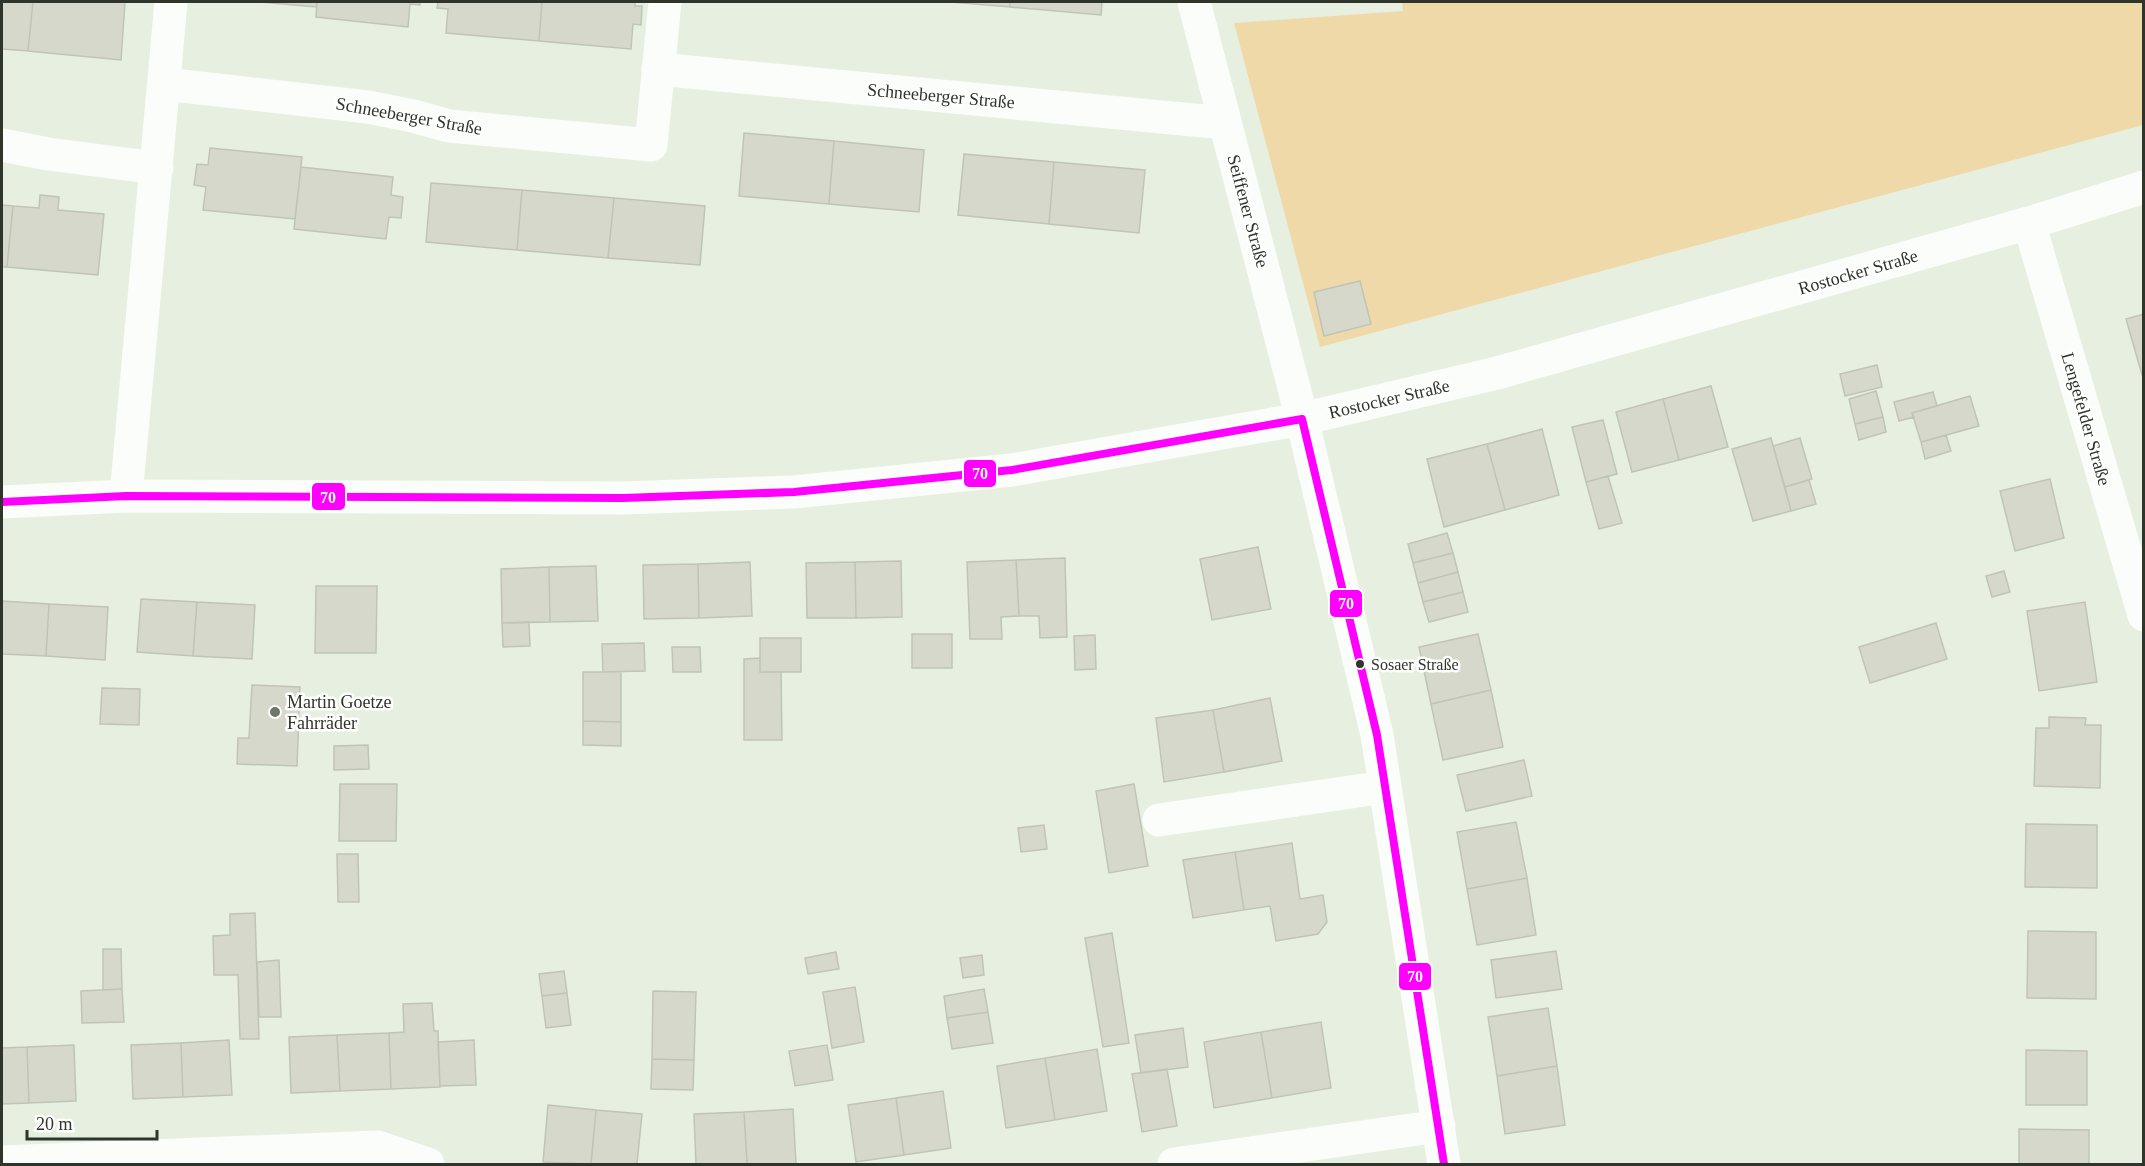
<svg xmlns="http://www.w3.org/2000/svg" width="2145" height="1166" font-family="'Times New Roman',serif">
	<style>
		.green { fill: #f0d9a8 }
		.building { fill: #d5d8cb; stroke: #c0c4b7; stroke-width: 1.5 }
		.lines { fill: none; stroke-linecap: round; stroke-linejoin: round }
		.minor { stroke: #fbfdfa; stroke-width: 33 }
		.major { stroke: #fbfdfa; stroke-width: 33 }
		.bus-1-casing { stroke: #fff; stroke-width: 12 }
		.bus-1 { stroke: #f0f; stroke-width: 8 }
		.bus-dot { fill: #2f352a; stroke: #fff; stroke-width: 2 }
		.poi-dot { fill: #6f766a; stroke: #fff; stroke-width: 2 }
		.labels { text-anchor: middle; stroke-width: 5; stroke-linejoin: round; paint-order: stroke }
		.bus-label { font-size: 16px; fill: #2f352a; stroke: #fff; text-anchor: start }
		.street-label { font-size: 18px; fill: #2f352a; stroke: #fff }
		.poi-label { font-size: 18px; fill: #2f352a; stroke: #fff; text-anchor: start }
		.line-badge { stroke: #fff; stroke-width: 2 }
		.badge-label { font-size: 16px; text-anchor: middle; font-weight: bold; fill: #fff }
	</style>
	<rect width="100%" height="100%" fill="#e7f0e0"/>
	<path class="green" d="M 1402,2 L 2143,2 L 2143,125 L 1320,347 L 1234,23 L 1403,11 Z"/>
	<path class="building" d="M 2,2 L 33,2 L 28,51 L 2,49 Z
		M 33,2 L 125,2 L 121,60 L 28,51 Z
		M 260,2 L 317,2 L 316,7 Z
		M 317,2 L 420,2 L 420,5 L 410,4 L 408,27 L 316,17 Z
		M 438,2 L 542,2 L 539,41 L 446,33 L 448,9 L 437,8 Z
		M 542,2 L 635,2 L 635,6 L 642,6 L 641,25 L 633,24 L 631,49 L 539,41 Z
		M 950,2 L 1010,2 L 1010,7 Z
		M 1010,2 L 1102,2 L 1101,15 L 1010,7 Z
		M 744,133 L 834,141 L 829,204 L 739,196 Z
		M 834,141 L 924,150 L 919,212 L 829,204 Z
		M 210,148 L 302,157 L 295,219 L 203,210 L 206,187 L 194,185 L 197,164 L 208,165 Z
		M 964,154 L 1054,162 L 1049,224 L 958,215 Z
		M 1054,162 L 1145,170 L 1139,233 L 1049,224 Z
		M 301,167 L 393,177 L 391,195 L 403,197 L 401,218 L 389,217 L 386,239 L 294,229 Z
		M 431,183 L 522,190 L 517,250 L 426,242 Z
		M 522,190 L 614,198 L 608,258 L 517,250 Z
		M 40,195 L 59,197 L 58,210 L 104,214 L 98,275 L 7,267 L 13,206 L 39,208 Z
		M 614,198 L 705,206 L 700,265 L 608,258 Z
		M 2,205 L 13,206 L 7,267 L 2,267 Z
		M 1360,281 L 1371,324 L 1324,336 L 1314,292 Z
		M 2144,314 L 2144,375 L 2142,375 L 2126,319 Z
		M 1877,365 L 1882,387 L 1845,396 L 1840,374 Z
		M 1711,386 L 1728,447 L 1679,460 L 1663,399 Z
		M 1876,391 L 1883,417 L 1855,424 L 1849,399 Z
		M 1933,392 L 1937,406 L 1912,413 L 1914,417 L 1899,421 L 1894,402 Z
		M 1970,396 L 1979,426 L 1921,442 L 1912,413 Z
		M 1663,399 L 1679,460 L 1632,472 L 1616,412 Z
		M 1883,417 L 1886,432 L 1859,440 L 1855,424 Z
		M 1603,420 L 1617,474 L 1586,482 L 1572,427 Z
		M 1542,429 L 1559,495 L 1505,510 L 1487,444 Z
		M 1946,435 L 1951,451 L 1925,459 L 1921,442 Z
		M 1771,438 L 1791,511 L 1753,521 L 1732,449 Z
		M 1800,438 L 1812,479 L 1785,487 L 1773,446 Z
		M 1487,444 L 1505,510 L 1444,527 L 1427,459 Z
		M 1608,476 L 1622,523 L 1599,529 L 1586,482 Z
		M 2050,479 L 2064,538 L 2015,551 L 2000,491 Z
		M 1809,480 L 1816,504 L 1791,511 L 1785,487 Z
		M 1447,533 L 1453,553 L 1413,563 L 1408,544 Z
		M 1258,547 L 1271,609 L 1212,620 L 1200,559 Z
		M 1453,553 L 1458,572 L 1418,583 L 1413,563 Z
		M 1065,558 L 1067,637 L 1040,638 L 1039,616 L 1019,616 L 1016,560 Z
		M 1016,560 L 1019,616 L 1001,617 L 1002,639 L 970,639 L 967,562 Z
		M 901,561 L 902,617 L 856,618 L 855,562 Z
		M 750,562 L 752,616 L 699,618 L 698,564 Z
		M 855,562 L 856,618 L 807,618 L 806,563 Z
		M 698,564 L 699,618 L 644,619 L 643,565 Z
		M 596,566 L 598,621 L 550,622 L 549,567 Z
		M 549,567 L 550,622 L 502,623 L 501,569 Z
		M 2004,571 L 2010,592 L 1992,597 L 1986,576 Z
		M 1458,572 L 1463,592 L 1423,602 L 1418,583 Z
		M 316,586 L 377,586 L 376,653 L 315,653 Z
		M 1463,592 L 1468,612 L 1429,622 L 1423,602 Z
		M 141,599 L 197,602 L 193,656 L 137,652 Z
		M 2,601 L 49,604 L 46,656 L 2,654 Z
		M 197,602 L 255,605 L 252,659 L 193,656 Z
		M 2085,602 L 2097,682 L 2039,691 L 2027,611 Z
		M 49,604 L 108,607 L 105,660 L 46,656 Z
		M 529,622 L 530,646 L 503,647 L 502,623 Z
		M 1936,623 L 1947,659 L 1870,683 L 1859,647 Z
		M 912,634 L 952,634 L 952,668 L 912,668 Z
		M 1478,634 L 1491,690 L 1431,704 L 1419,647 Z
		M 1095,635 L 1096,669 L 1075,670 L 1074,636 Z
		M 760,638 L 801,638 L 801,672 L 760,672 Z
		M 644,643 L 645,671 L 603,672 L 602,644 Z
		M 672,647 L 700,647 L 701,672 L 673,672 Z
		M 760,658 L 760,672 L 781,672 L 782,740 L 744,740 L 744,659 Z
		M 583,672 L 621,672 L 621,722 L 583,721 Z
		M 252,685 L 300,687 L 297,766 L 237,764 L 238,738 L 249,738 Z
		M 102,688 L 140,689 L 139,725 L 100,724 Z
		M 1491,690 L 1503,747 L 1443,760 L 1431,704 Z
		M 1270,698 L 1282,761 L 1224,772 L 1213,710 Z
		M 1213,710 L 1224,772 L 1164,782 L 1156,718 Z
		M 2049,717 L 2086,718 L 2085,725 L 2101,725 L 2100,788 L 2034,786 L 2036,728 L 2049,728 Z
		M 583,721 L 621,722 L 621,746 L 583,745 Z
		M 368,745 L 369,769 L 334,770 L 334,746 Z
		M 1524,760 L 1532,796 L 1466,811 L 1457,775 Z
		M 340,784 L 397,784 L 396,841 L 339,841 Z
		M 1134,784 L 1148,866 L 1109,873 L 1096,791 Z
		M 1516,822 L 1527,878 L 1467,889 L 1457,832 Z
		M 2026,824 L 2097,825 L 2097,888 L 2025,887 Z
		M 1044,825 L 1047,849 L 1021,852 L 1018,828 Z
		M 1292,843 L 1300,899 L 1323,895 L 1327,922 L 1318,934 L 1276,941 L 1270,906 L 1244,910 L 1235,852 Z
		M 1235,852 L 1244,910 L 1193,918 L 1183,860 Z
		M 337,854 L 358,854 L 359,902 L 338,902 Z
		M 1527,878 L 1536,935 L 1477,945 L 1467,889 Z
		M 255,913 L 259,1039 L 240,1039 L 238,975 L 214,975 L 213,936 L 230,935 L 230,914 Z
		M 2028,931 L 2096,932 L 2096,999 L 2027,998 Z
		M 1112,933 L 1129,1043 L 1103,1047 L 1085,938 Z
		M 103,949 L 121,949 L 122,989 L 103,990 Z
		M 1556,951 L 1562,989 L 1496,998 L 1491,960 Z
		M 836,952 L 839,969 L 808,974 L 805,958 Z
		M 982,955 L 984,975 L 963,978 L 960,958 Z
		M 279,960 L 281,1017 L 259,1017 L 257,962 Z
		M 564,971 L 567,993 L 542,996 L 539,974 Z
		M 855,987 L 864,1042 L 832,1048 L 823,992 Z
		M 122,989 L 124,1022 L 82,1023 L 81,991 Z
		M 984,989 L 988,1012 L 947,1018 L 944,996 Z
		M 653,991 L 696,992 L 694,1060 L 652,1059 Z
		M 567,993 L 571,1025 L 546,1028 L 542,996 Z
		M 432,1003 L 434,1031 L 438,1031 L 440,1087 L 391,1089 L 389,1033 L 404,1032 L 403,1004 Z
		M 1548,1008 L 1557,1066 L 1497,1076 L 1488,1017 Z
		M 988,1012 L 993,1043 L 952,1049 L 947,1018 Z
		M 1321,1022 L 1331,1088 L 1272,1098 L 1261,1032 Z
		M 1183,1028 L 1188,1067 L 1141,1073 L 1135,1035 Z
		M 1261,1032 L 1272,1098 L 1214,1108 L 1204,1042 Z
		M 389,1033 L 391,1089 L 340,1091 L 337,1035 Z
		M 337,1035 L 340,1091 L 291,1093 L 289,1037 Z
		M 229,1040 L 232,1095 L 183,1097 L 181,1043 Z
		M 474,1040 L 476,1085 L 440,1086 L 438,1042 Z
		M 181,1043 L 183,1097 L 133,1099 L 131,1045 Z
		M 74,1045 L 76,1101 L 29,1103 L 27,1047 Z
		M 827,1045 L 833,1080 L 795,1086 L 789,1051 Z
		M 27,1047 L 29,1103 L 2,1104 L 2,1048 Z
		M 1097,1049 L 1107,1111 L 1055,1120 L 1045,1058 Z
		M 2026,1050 L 2087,1051 L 2087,1105 L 2026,1105 Z
		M 1045,1058 L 1055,1120 L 1006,1128 L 997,1066 Z
		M 652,1059 L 694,1060 L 693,1090 L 651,1089 Z
		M 1557,1066 L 1565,1125 L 1505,1134 L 1497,1076 Z
		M 1167,1069 L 1177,1126 L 1142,1132 L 1132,1074 Z
		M 943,1091 L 951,1148 L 904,1155 L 896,1098 Z
		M 896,1098 L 904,1155 L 856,1162 L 848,1105 Z
		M 548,1105 L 596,1110 L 591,1164 L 543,1162 Z
		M 793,1109 L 796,1164 L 747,1164 L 744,1112 Z
		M 596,1110 L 642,1114 L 637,1164 L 591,1164 Z
		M 744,1112 L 747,1164 L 696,1164 L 694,1114 Z
		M 2019,1129 L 2089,1130 L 2089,1164 L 2019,1164 Z"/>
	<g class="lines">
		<path class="minor" d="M 1194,2 L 1302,419 L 1377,735 L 1444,1164
			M 658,69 L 1225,123
			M 164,84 L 368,107 L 413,116 L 449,126 L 651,145 L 665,2
			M 2,145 L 48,154 L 157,168
			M 2029,223 L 2144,615
			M 126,496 L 171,2
			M 1159,820 L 1385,787
			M 2,1162 L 378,1147 L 428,1164
			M 1174,1164 L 1439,1126"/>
		<path class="major" d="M 2,502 L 126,496 L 623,498 L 794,492 L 1012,470 L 1302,419 L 1497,373 L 2029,223 L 2144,187"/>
		<g class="bus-1-casing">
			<path id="bus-1" d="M 1302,419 L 1377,735 L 1444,1164
				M 2,502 L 126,496 L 623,498 L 794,492 L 1012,470 L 1302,419"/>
		</g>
		<use href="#bus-1" class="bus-1"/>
	</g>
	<circle class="bus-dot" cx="1360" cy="664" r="5"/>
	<circle class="poi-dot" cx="275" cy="712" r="6"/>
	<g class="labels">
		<g class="bus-label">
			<text x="1371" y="670">Sosaer Straße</text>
		</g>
		<g class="street-label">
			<text transform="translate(941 96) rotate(5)" y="6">Schneeberger Straße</text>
			<text transform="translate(409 116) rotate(10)" y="6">Schneeberger Straße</text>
			<text transform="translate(1248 211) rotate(75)" y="6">Seiffener Straße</text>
			<text transform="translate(1858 272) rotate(-16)" y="6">Rostocker Straße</text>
			<text transform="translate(1389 399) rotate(-13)" y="6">Rostocker Straße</text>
			<text transform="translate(2086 419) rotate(74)" y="6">Lengefelder Straße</text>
		</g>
		<g class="poi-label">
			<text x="287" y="708">Martin Goetze<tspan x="287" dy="21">Fahrräder</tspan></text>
		</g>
	</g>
	<g class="line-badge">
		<rect x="963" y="459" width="34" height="29" rx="6" fill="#f0f"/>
		<rect x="311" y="482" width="35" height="29" rx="6" fill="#f0f"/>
		<rect x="1329" y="589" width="34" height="29" rx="6" fill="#f0f"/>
		<rect x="1398" y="962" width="34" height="29" rx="6" fill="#f0f"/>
	</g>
	<g class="badge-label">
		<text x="980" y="479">70</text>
		<text x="328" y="503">70</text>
		<text x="1346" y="609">70</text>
		<text x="1415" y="982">70</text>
	</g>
	<rect width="2145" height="1166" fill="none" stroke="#2f352a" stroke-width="6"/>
	<path d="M27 1130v9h130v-9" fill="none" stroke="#2f352a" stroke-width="3"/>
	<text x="36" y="1130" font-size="18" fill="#2f352a" stroke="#ffffff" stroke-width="4.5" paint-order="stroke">20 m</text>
</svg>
